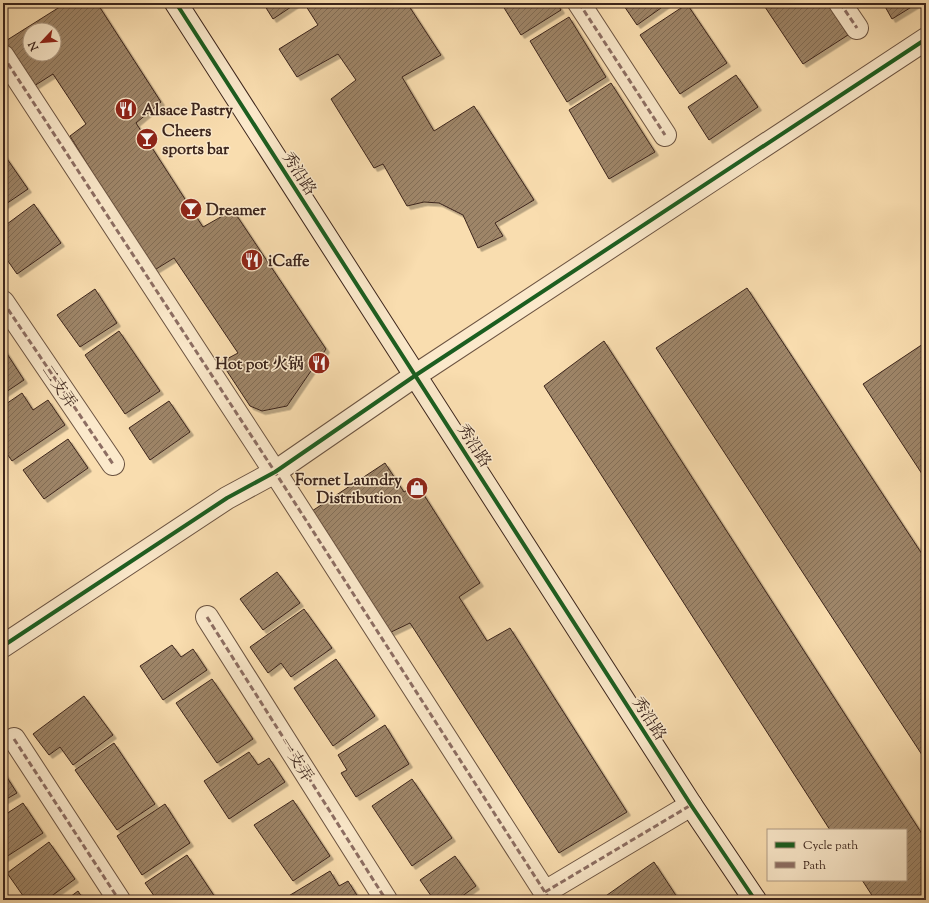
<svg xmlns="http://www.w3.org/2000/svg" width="929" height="903" font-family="'Sorts Mill Goudy','Noto Serif SC',serif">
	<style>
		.building { fill: url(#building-hatch); stroke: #3c251c; fill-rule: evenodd; filter: url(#shadow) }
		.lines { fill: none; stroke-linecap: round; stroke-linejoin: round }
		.street-casing { stroke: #6b5341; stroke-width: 24 }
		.secondary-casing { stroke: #3c251c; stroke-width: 24 }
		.street { stroke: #fbe9cb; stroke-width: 22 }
		.secondary { stroke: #fbe9cb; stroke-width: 22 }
		.quiet { stroke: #8d6e63; stroke-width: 3; stroke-dasharray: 6 3; stroke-linecap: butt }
		.cycleway-casing { stroke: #fbe9cb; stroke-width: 6 }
		.cycleway { stroke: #1b5e20; stroke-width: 4 }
		.labels { text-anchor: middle; stroke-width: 3; stroke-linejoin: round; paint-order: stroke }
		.poi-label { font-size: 16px; font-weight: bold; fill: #3c251c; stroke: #fbe9cb; text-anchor: start }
		.street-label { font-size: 16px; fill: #3c251c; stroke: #fbe9cb }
	</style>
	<defs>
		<pattern id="building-hatch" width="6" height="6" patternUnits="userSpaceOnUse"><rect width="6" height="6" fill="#9e8568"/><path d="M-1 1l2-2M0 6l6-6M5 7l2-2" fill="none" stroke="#826d55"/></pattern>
		<filter id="shadow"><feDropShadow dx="3.5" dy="3.5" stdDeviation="0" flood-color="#0004"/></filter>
	</defs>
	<rect width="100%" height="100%" fill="#f9ddaf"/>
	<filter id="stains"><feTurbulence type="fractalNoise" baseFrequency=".005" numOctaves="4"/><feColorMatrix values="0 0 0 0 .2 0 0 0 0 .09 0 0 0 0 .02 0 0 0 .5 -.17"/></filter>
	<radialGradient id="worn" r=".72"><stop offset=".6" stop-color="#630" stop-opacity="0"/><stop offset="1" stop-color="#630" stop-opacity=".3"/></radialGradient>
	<path class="building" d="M 66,3 L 97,3 L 161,102 L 136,123 L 203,227 L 233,210 L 326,349 L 287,406 L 262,411 L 250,406 L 221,362 L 238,353 L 174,258 L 153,271 L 70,136 L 86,124 L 53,74 L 34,86 L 4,42 ZM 30,30 L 54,30 L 54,54 L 30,54 Z
		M 263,3 L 297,3 L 273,19 Z
		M 304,3 L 407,3 L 441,55 L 402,77 L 434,131 L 474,106 L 534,200 L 495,223 L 503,236 L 478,248 L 463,215 L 439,203 L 424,202 L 407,206 L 383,164 L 374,168 L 331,99 L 356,80 L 338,54 L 297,77 L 279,49 L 318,25 Z
		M 501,3 L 557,3 L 561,10 L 521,35 Z
		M 622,3 L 668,3 L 637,25 Z
		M 764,3 L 827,3 L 848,35 L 803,64 L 763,4 Z
		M 883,3 L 918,3 L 892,19 Z
		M 687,4 L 727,63 L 680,94 L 640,35 Z
		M 569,17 L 606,77 L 567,102 L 530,41 Z
		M 736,75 L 758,107 L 709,140 L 688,107 Z
		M 611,83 L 655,152 L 609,179 L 569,110 Z
		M 3,153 L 28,189 L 3,206 Z
		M 34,204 L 61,243 L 17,274 L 3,254 L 3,250 L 8,247 L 3,240 L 3,227 Z
		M 747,288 L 926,560 L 926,761 L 656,348 Z
		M 95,289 L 117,323 L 80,347 L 57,315 Z
		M 119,331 L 160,391 L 125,414 L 85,355 Z
		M 604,341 L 926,840 L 926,900 L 875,900 L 862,880 L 906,880 L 906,830 L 830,830 L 544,386 Z
		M 926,342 L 926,480 L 863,384 Z
		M 4,349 L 24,380 L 3,394 L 3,350 Z
		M 22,393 L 33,410 L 48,400 L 65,425 L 12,461 L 3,448 L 3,406 Z
		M 169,401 L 190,432 L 150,460 L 129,428 Z
		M 68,439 L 88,468 L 44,499 L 23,470 Z
		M 385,463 L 404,492 L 417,484 L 480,583 L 459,597 L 487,641 L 510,628 L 627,812 L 559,853 L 410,623 L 387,634 L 312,511 Z
		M 277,572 L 300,603 L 263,630 L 240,599 Z
		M 304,609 L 332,648 L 291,677 L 281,663 L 268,673 L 250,647 Z
		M 172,645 L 181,657 L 193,649 L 207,670 L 163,700 L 140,666 Z
		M 336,659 L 375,716 L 333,746 L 294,688 Z
		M 212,679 L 253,739 L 217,763 L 176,703 Z
		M 84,696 L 113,735 L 73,765 L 60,747 L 49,755 L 33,734 Z
		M 385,725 L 409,764 L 356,797 L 341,773 L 347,770 L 338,755 Z
		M 114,743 L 155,804 L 117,830 L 75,770 Z
		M 249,752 L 258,765 L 269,758 L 285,782 L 229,819 L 204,781 Z
		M 3,771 L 17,793 L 3,801 Z
		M 412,779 L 452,838 L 412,866 L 372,806 Z
		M 293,800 L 330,856 L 293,881 L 254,825 Z
		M 23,803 L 43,833 L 3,859 L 3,816 Z
		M 165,804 L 190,843 L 142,875 L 117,836 Z
		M 49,842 L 75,879 L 46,900 L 26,900 L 7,873 Z
		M 187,855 L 217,900 L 157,900 L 145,883 Z
		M 455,856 L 476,886 L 457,900 L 434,900 L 420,880 Z
		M 654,862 L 679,900 L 600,900 Z
		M 330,871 L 339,886 L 348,881 L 360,900 L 282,900 Z
		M 78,891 L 84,900 L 66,900 Z"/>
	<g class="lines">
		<g class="street-casing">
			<path id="street" d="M 579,3 L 665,135
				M 840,3 L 857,28
				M 3,56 L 275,472 L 550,900
				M 3,302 L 113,464
				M 207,617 L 386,900
				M 3,646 L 227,498 L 275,472 L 416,375 L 926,39
				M 14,739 L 119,900
				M 545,892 L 691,805"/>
		</g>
		<g class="secondary-casing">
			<path id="secondary" d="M 176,3 L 691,805 L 755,900"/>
		</g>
		<use href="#street" class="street"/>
		<use href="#secondary" class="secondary"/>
		<path class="quiet" d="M 579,3 L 665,135
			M 840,3 L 857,28
			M 3,56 L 275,472 L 550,900
			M 3,302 L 113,464
			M 207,617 L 386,900
			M 14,739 L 119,900
			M 545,892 L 691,805"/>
		<g class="cycleway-casing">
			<path id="cycleway" d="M 176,3 L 691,805 L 755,900
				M 3,646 L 227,498 L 275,472 L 416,375 L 926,39"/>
		</g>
		<use href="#cycleway" class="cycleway"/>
	</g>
	<defs>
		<g id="restaurant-disc" transform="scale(1.15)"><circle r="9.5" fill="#8f2418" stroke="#fbe9cb"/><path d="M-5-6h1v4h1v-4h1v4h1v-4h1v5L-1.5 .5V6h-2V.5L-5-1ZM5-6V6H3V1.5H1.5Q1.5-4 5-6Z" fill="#fff"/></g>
		<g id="bar-disc" transform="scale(1.15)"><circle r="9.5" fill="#8f2418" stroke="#fbe9cb"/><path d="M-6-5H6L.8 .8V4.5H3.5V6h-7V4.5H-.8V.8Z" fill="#fff"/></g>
		<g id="shop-disc" transform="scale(1.15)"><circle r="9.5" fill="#8f2418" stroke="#fbe9cb"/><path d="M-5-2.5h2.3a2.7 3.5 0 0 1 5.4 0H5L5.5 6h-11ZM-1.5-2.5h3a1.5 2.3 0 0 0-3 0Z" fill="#fff"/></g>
	</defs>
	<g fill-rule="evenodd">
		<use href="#restaurant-disc" x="126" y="109"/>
		<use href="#bar-disc" x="147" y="139"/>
		<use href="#bar-disc" x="191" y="209"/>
		<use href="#restaurant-disc" x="252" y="260"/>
		<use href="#restaurant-disc" x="319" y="363"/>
		<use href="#shop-disc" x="417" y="488"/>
	</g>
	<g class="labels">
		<g class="poi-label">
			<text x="142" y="115">Alsace Pastry</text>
			<text x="162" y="136">Cheers<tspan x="162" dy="18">sports bar</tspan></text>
			<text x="206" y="215">Dreamer</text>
			<text x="268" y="266">iCaffe</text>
			<text x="304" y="369" text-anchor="end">Hot pot 火锅</text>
			<text x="402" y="485" text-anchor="end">Fornet Laundry<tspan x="402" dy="18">Distribution</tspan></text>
		</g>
		<g class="street-label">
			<text transform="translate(300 173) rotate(57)" y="6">秀沿路</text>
			<text transform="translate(60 386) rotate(56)" y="6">二支弄</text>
			<text transform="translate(475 445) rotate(57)" y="6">秀沿路</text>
			<text transform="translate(650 718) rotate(57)" y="6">秀沿路</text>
			<text transform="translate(297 759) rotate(58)" y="6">一支弄</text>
		</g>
	</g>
	<rect width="929" height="903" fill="none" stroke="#f9ddaf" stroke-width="16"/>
	<rect x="4" y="4" width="921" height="895" fill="none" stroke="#3c251c" stroke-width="2"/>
	<rect x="8" y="8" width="913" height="887" fill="none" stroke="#3c251c"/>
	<rect x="767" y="829" width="140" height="52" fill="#fbe9cb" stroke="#af9b85"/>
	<rect x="775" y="842" width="20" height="6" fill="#1b5e20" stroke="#af9b85"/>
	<text x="803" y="849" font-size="12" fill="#3c251c">Cycle path</text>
	<rect x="775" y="862" width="20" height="6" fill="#8d6e63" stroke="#af9b85"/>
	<text x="803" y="869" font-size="12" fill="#3c251c">Path</text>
	<g transform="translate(42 42) rotate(244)"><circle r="19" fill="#fbe9cb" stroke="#af9b85"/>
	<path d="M0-3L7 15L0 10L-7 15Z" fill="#8f2418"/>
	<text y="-6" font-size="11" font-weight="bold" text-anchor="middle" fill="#3c251c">N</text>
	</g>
	<rect width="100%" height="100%" filter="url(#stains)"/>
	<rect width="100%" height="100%" fill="url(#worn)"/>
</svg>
